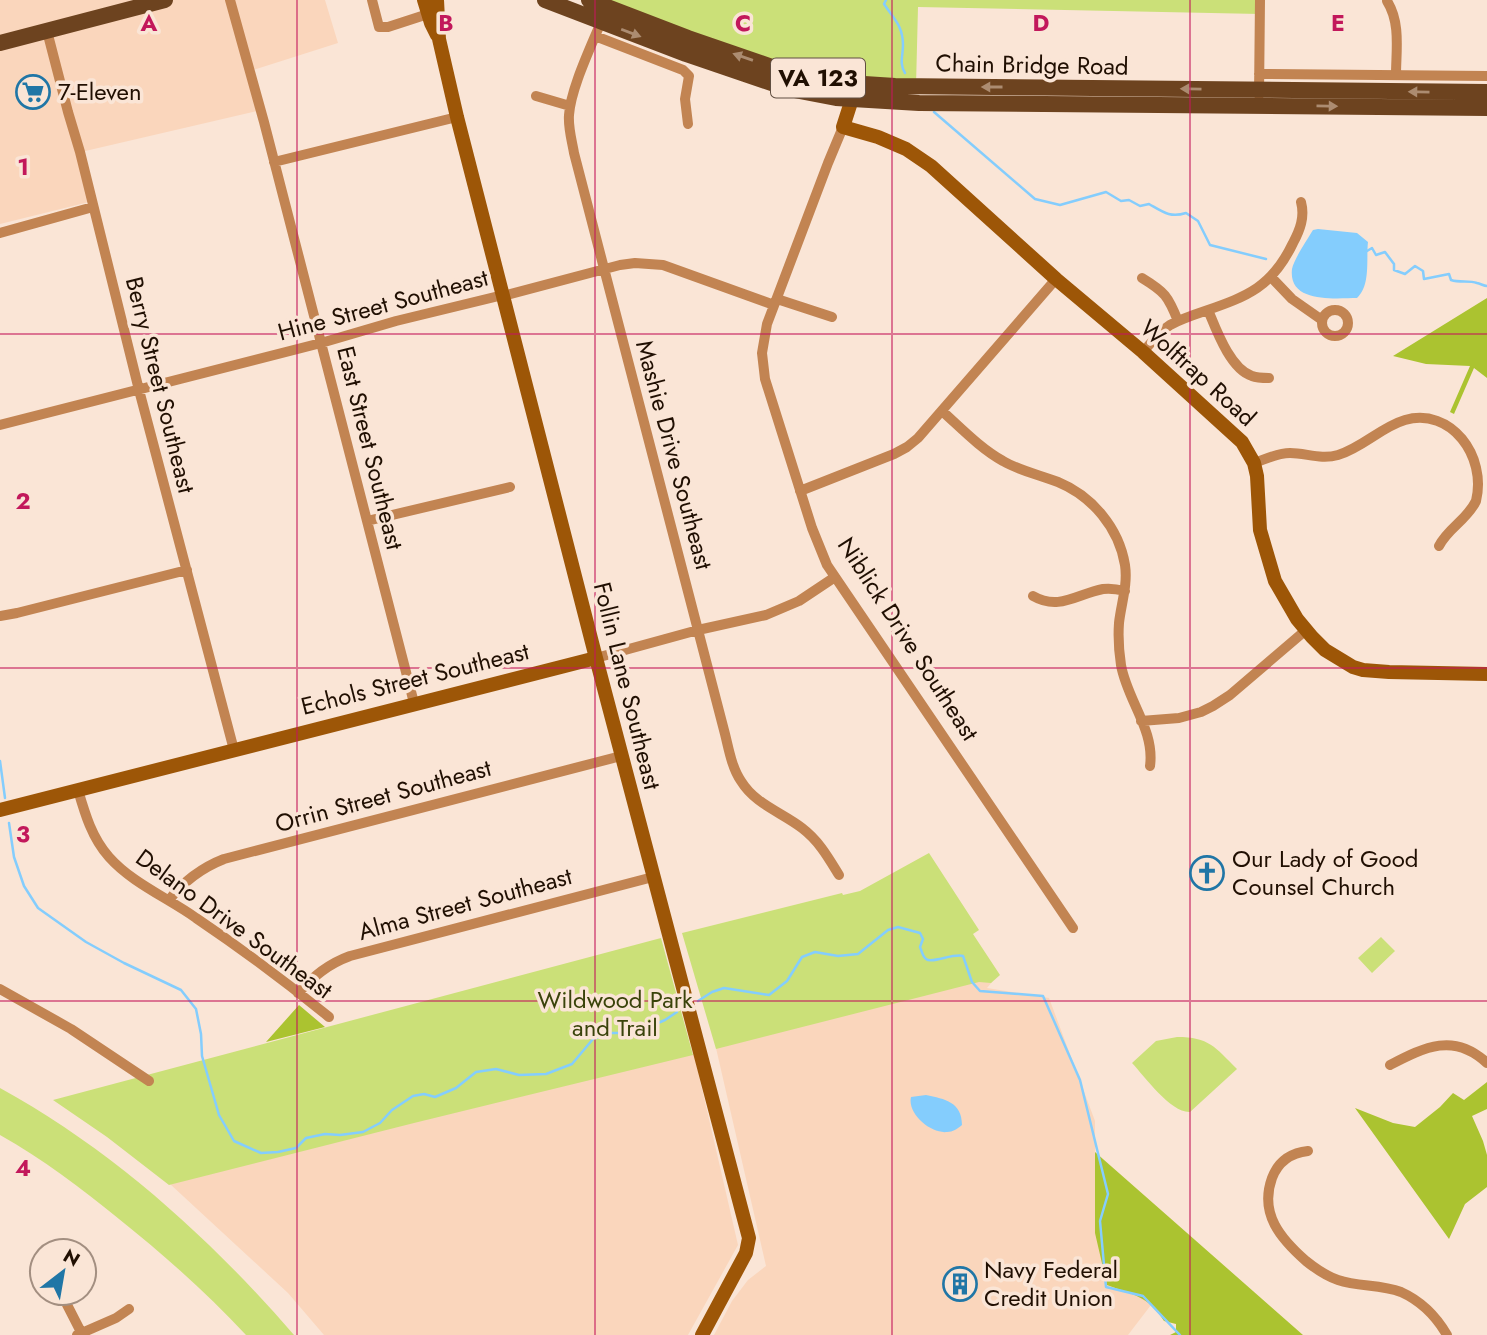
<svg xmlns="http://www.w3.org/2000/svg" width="1487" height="1335" font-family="Jost,sans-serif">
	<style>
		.built { fill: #fad6bc }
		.green { fill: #cbe078 }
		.forest { fill: #abc330 }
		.water { fill: #84cdfd }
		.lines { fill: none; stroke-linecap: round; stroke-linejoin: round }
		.stream { stroke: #84cdfd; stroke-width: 2.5 }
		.street { stroke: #c28452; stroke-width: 10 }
		.secondary { stroke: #9d5607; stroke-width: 14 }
		.primary { stroke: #6d431f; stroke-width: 16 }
		.oneway { fill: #ac8c71 }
		.grid { fill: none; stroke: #c2185b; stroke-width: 2; stroke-opacity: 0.55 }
		.labels { text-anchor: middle; stroke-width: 7; stroke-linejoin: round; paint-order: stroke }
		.shield { fill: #fae5d6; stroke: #614f42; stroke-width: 2 }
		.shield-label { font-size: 23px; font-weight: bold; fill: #200f02 }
		.street-label { font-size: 24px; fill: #200f02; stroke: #fae5d6 }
		.poi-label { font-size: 24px; fill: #200f02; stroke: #fae5d6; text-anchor: start }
		.park-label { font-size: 24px; fill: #3a430a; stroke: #fae5d6 }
		.grid-label { font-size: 23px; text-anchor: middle; font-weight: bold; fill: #c2185b; stroke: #fae5d6; stroke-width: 7; stroke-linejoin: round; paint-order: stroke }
	</style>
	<rect width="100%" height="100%" fill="#fae5d6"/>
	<path class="built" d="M 0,0 L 325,0 L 338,43 L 250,71 L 261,110 L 81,152 L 93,201 L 0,224 Z
		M 979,981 L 992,982 L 987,988 L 1049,998 L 1095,1121 L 1095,1233 L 1142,1297 L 1151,1305 L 1128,1335 L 714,1335 L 732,1301 L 748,1280 L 766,1266 L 716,1048 Z
		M 694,1054 L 738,1245 L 688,1335 L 324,1335 L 288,1293 L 170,1184 L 262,1159 Z"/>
	<path class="green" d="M 590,0 L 1260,0 L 1260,14 L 918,7 L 916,86 L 827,80 Z
		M 929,853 L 979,930 L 973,934 L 1000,975 L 991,983 L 979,982 L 716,1049 L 682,933 L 842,893 L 843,895 L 860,891 Z
		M 1381,937 L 1395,951 L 1372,973 L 1358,958 Z
		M 661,938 L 693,1055 L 414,1123 L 169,1185 L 107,1137 L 53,1100 Z
		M 1177,1037 C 1209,1037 1215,1047 1237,1069 L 1190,1112 C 1171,1113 1145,1077 1132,1063 L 1156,1041 Z
		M 0,1088 C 113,1150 211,1239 294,1335 L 246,1335 C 207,1293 164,1255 119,1219 C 81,1188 43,1159 0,1135 Z"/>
	<path class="forest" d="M 1487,298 L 1487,378 L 1474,368 L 1454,414 L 1450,412 L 1470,366 L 1426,364 L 1393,356 Z
		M 299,1005 L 325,1027 L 266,1042 Z
		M 1487,1082 L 1487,1109 L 1472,1116 L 1483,1141 L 1487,1155 L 1487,1187 L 1465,1204 L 1449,1239 L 1355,1108 L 1393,1123 L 1415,1127 L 1440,1107 L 1453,1093 L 1464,1100 Z
		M 1095,1152 L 1303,1335 L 1170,1335 L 1176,1332 L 1176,1324 L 1164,1321 C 1148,1296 1134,1295 1107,1285 L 1095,1233 Z"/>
	<path class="water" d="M 1318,229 L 1357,233 L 1368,242 C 1366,259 1371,285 1357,298 C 1336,298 1288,304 1292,269 C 1294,259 1307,240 1313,230 Z
		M 926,1095 C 945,1099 962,1102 962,1125 C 957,1129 953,1132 947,1132 C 931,1134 907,1114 911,1097 Z"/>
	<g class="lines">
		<path class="stream" d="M 886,0 L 884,4 C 894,19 903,26 903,45 C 903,56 899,63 905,73
			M 934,112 L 1035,199 L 1060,205 L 1106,192 L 1121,201 L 1129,200 L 1140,206 L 1149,204 C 1163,212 1170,218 1186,213 L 1198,221 L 1210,245 L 1266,259
			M 1367,251 L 1372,248 L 1376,255 L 1385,252 L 1394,264 L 1394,270 L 1405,274 L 1415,266 L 1423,271 L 1424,279 L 1449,274 L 1451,280 C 1460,283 1469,280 1477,283 C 1481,284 1484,286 1487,286
			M 0,761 L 5,798
			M 9,823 L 14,857 L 24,886 L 38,908 L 86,942 L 124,963 L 181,990 L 196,1009 L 201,1034 L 202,1056 L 219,1115 L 234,1141 L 261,1153 L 278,1152 L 296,1148 L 306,1138 L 325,1134 L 340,1135 L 363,1132 L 380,1123 L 392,1110 L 413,1096 L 424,1094 L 435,1097 L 456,1088 L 476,1072 L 496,1069 L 519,1075 L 546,1074 L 572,1064 L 593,1039 L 611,1033 L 635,1033 L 665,1020 L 677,1012
			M 698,1001 L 712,992 L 724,988 L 769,995 L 787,981 L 802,957 L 815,952 L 838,956 L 858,954 L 888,930 L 898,927 L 920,933 L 923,939 L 920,947 C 922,951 922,956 926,959 C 932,964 953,953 963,956 L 972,982 L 980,991 L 1043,996 L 1080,1080 L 1108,1194 L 1100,1221 L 1106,1287 L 1143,1296 L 1180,1335"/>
		<path class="street" d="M 230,0 L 264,122 L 414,703
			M 372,0 L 379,27 L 388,27 L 428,14
			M 1387,1 C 1401,23 1396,51 1396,75
			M 603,17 C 592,45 571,87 569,115 C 568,128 572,141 574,153 L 725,734 C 729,750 732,768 741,781 C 755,804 781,812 802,828 C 819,841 828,857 839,875
			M 47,31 L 68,112 L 80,152 L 139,390 L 234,750
			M 595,36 L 683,70 L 689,76 L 685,99 L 688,124
			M 1259,74 L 1487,76
			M 1259,95 L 1260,0
			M 536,96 L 570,106
			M 843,127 L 828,163 L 767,324 L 762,353 L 765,379 L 812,528 L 827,565 L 1073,928
			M 274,162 L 457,117
			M 0,233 L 93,207
			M 1271,277 L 1292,299 L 1322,320
			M 1142,278 C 1165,292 1168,296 1178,321
			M 777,299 L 832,317
			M1322 323a13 13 0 1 1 26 0a13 13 0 1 1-26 0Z
			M 1208,310 C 1216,329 1230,369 1252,376 C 1257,378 1263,378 1269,378
			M 1143,352 C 1151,343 1159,332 1170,325 C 1181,319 1193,315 1205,311 C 1248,296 1272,287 1293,243 C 1300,230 1305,217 1301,202
			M 942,411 C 961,428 981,449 1003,461 C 1020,471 1040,475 1058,482 C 1092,496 1119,528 1125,565 C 1128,585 1121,604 1119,623 C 1118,637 1119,652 1121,665 C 1127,700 1155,730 1150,766
			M 0,425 L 321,343 L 396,321 L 503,295 L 507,295 L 620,265 L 635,263 L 663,265 L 774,305
			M 1254,463 C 1266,459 1277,453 1290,453 C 1306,453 1321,460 1338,455 C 1362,448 1381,427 1405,420 C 1451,407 1487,456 1476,501 C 1467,520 1448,528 1439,546
			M 800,491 L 894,454 L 907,447 L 918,438 L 1056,279
			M 367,521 L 510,487
			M 1033,596 C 1059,611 1077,594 1103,589 C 1110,588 1117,589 1125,591
			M 0,616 L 17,613 L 187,570
			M 596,658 L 698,630 L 766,615 L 799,601 L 835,577
			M 1141,721 L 1179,718 L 1201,712 L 1213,706 L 1230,695 L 1306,630
			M 78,790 C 85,814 92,838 109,857 C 132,883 168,898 196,918 C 242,949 286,982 329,1017
			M 169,900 C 184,881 201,868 224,859 L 621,756
			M 0,989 L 71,1029 L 149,1081
			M 298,993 C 314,976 328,964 350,956 L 653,877
			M 1390,1065 C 1425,1047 1454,1032 1487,1063
			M 1308,1151 C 1290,1153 1278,1162 1272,1178 C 1259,1214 1281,1239 1306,1261 C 1316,1269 1326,1276 1338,1280 C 1359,1287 1380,1284 1401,1292 C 1421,1301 1436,1316 1447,1335
			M 61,1293 L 81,1332
			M 77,1335 L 116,1318 L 129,1309"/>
		<path class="secondary" d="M 424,0 L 431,23 L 437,35
			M 437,0 L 439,39 L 457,117 L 596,658 L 749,1238 L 746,1253 L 702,1335
			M 854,89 L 852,99 L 843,127 L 878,137 L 906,149 L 931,166 L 1056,279 L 1143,352 L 1242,442 L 1254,463 L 1257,476 L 1260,530 L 1275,581 L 1297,619 L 1312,637 L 1325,650 L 1353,667 L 1363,670 L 1389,672 L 1487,674
			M 0,810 L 596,658"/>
		<path class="primary" d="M 545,0 L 686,54 L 789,89 L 836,98 L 919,103 L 1487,108
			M 589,0 L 688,38 L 775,68 L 803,76 L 849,83 L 895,86 L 1487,92
			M 0,43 L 165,0"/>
	</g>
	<defs><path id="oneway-solid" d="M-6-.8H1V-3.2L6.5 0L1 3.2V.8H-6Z" transform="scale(1.75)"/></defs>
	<g class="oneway">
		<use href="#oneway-solid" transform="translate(631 33) rotate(21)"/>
		<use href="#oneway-solid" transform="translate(743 57) rotate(-161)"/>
		<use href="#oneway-solid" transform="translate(992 87) rotate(-180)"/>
		<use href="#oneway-solid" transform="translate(1191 89) rotate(-179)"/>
		<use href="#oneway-solid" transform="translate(1419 92) rotate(-179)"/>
		<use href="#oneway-solid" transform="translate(1327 106) rotate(1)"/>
	</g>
	<path class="grid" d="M 297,0 L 297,1335M 595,0 L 595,1335M 892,0 L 892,1335M 1190,0 L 1190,1335M 0,334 L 1487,334M 0,668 L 1487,668M 0,1001 L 1487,1001"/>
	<defs>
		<g id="supermarket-ring" transform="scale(1.75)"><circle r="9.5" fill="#fae5d6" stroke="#2076a6" stroke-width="1.5"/><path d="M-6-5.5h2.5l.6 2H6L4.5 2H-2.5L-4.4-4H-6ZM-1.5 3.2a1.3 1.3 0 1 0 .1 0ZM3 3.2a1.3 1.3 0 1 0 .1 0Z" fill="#2076a6"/></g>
		<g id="church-ring" transform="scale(1.75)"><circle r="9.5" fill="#fae5d6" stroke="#2076a6" stroke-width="1.5"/><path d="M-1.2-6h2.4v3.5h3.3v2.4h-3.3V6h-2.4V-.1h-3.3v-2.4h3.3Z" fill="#2076a6"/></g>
		<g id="building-ring" transform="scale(1.75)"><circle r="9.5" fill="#fae5d6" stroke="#2076a6" stroke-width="1.5"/><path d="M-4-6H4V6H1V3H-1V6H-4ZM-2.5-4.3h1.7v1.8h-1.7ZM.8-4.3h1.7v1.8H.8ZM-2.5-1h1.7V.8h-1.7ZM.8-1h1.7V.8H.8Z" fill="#2076a6"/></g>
	</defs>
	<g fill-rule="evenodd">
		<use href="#supermarket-ring" x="33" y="92"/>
		<use href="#church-ring" x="1207" y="873"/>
		<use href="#building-ring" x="960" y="1284"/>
	</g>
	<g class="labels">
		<rect class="shield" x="771" y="58.5" width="94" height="39" rx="5"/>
		<g class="shield-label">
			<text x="818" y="86">VA 123</text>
		</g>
		<g class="street-label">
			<text transform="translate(1032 65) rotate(1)" y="8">Chain Bridge Road</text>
			<text transform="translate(383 305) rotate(-15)" y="8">Hine Street Southeast</text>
			<text transform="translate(1198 373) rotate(42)" y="8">Wolftrap Road</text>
			<text transform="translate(160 385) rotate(76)" y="8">Berry Street Southeast</text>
			<text transform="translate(370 448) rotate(76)" y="8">East Street Southeast</text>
			<text transform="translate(674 455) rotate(75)" y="8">Mashie Drive Southeast</text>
			<text transform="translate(908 639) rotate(57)" y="8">Niblick Drive Southeast</text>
			<text transform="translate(415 679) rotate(-14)" y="8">Echols Street Southeast</text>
			<text transform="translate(627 686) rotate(76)" y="8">Follin Lane Southeast</text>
			<text transform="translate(383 796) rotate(-15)" y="8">Orrin Street Southeast</text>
			<text transform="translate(465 904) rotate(-15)" y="8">Alma Street Southeast</text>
			<text transform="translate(234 924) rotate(36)" y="8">Delano Drive Southeast</text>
		</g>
		<g class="poi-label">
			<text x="58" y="100">7-Eleven</text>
			<text x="1232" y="867">Our Lady of Good<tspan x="1232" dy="28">Counsel Church</tspan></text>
			<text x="984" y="1278">Navy Federal<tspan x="984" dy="28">Credit Union</tspan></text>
		</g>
		<g class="park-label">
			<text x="615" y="1008">Wildwood Park<tspan x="615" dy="28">and Trail</tspan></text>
		</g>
	</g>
	<g class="grid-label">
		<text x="149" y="31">A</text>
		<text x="446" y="31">B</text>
		<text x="743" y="31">C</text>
		<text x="1041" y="31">D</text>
		<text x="1338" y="31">E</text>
		<text x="23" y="175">1</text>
		<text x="23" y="509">2</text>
		<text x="23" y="842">3</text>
		<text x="23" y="1176">4</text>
	</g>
	<g transform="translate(63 1272) rotate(31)"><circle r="33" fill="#fae5d6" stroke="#a38f81" stroke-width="2"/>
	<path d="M0-5L12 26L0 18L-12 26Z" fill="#2076a6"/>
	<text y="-10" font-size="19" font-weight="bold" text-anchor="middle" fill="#200f02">N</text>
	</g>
</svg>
